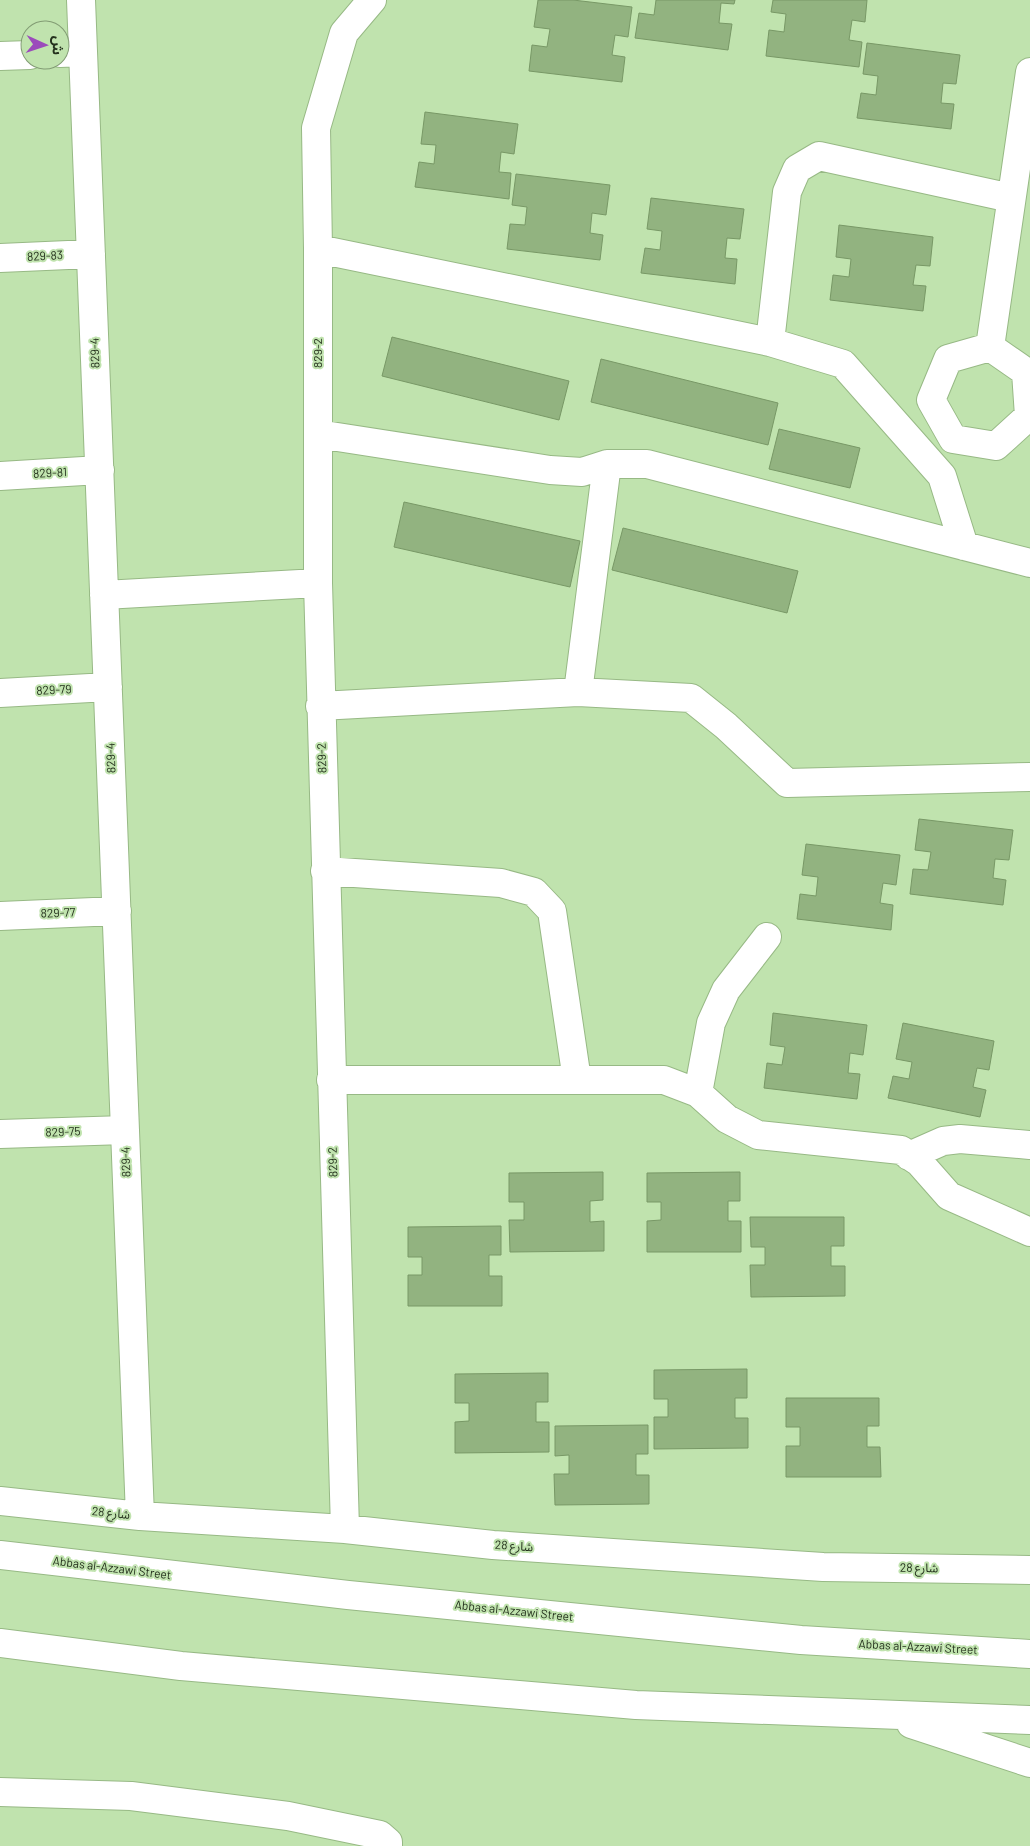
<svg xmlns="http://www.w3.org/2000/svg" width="1030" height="1846" font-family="Barlow,'Noto Sans Arabic',sans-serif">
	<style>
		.building { fill: #92b380; stroke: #789866 }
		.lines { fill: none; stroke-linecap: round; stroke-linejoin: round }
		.street-casing { stroke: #97b985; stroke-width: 30 }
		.primary-casing { stroke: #97b985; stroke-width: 30 }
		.street { stroke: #fff; stroke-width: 28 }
		.primary { stroke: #fff; stroke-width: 28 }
		.labels { text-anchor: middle; stroke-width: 4; stroke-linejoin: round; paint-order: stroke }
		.street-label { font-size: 12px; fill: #24311d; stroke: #c0e3ae }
	</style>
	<rect width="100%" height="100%" fill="#c0e3ae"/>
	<path class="building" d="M 538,0 L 573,0 L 632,7 L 628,37 L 615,35 L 612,55 L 625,57 L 622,82 L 529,71 L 532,45 L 547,47 L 550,29 L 534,27 Z
		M 656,0 L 735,0 L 734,4 L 721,3 L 719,23 L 732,24 L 728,50 L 635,38 L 639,13 L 654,15 Z
		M 773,0 L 867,0 L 865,22 L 852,20 L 849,40 L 862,42 L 859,67 L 766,56 L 769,30 L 784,32 L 786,14 L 771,12 Z
		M 867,43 L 960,55 L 956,84 L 943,83 L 941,103 L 954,104 L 951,129 L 857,118 L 861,93 L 876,95 L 878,76 L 863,74 Z
		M 425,112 L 518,124 L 514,154 L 501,152 L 499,172 L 511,173 L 509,199 L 415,187 L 419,162 L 434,164 L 436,145 L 421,144 Z
		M 516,174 L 610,185 L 606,215 L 592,213 L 590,233 L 603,235 L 600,260 L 507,249 L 510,224 L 525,225 L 527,207 L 512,205 Z
		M 651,198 L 744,209 L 740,239 L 727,238 L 725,258 L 737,259 L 735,284 L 641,273 L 645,248 L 660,250 L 662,231 L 647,229 Z
		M 839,225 L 933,237 L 930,266 L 916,265 L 913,285 L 926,286 L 923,311 L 830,300 L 833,275 L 849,277 L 851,259 L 836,257 Z
		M 392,337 L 569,381 L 559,420 L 382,376 Z
		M 601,359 L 778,403 L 768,445 L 591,402 Z
		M 779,429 L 860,448 L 850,488 L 769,469 Z
		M 404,502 L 580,541 L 570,587 L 394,547 Z
		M 623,528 L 798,571 L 787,613 L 612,570 Z
		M 919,819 L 1013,830 L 1009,860 L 995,859 L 993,878 L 1006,880 L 1003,905 L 910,894 L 913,869 L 928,870 L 931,852 L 915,850 Z
		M 806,844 L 900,855 L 896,885 L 883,883 L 880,903 L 893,905 L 891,930 L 797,919 L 800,894 L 816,896 L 818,877 L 802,875 Z
		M 773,1013 L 867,1025 L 863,1055 L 850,1053 L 848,1073 L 860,1074 L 857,1099 L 764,1088 L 767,1063 L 782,1065 L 785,1047 L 770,1045 Z
		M 903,1023 L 994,1041 L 989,1070 L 977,1068 L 973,1087 L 986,1090 L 980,1117 L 888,1098 L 893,1076 L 909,1079 L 912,1062 L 896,1059 Z
		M 603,1172 L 603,1200 L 590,1201 L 590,1222 L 604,1221 L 604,1251 L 510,1252 L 509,1220 L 524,1220 L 524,1202 L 509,1202 L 509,1173 Z
		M 740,1172 L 740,1201 L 728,1201 L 728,1221 L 741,1221 L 741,1252 L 647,1252 L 647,1221 L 661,1220 L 661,1202 L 647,1202 L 647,1173 Z
		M 750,1217 L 844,1217 L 844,1246 L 831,1246 L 831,1266 L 845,1266 L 845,1296 L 751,1297 L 750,1265 L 765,1265 L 765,1247 L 751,1247 Z
		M 501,1226 L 501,1255 L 489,1255 L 489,1276 L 502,1276 L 502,1306 L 408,1306 L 408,1275 L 422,1275 L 422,1257 L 408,1257 L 408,1227 Z
		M 747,1369 L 747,1398 L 735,1398 L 735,1418 L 748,1418 L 748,1448 L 654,1449 L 654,1417 L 668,1417 L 668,1399 L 654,1399 L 654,1370 Z
		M 548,1373 L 548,1402 L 536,1402 L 536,1422 L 549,1422 L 549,1452 L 455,1453 L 455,1422 L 469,1421 L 469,1403 L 455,1403 L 455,1374 Z
		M 786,1398 L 879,1398 L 879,1426 L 867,1426 L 867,1447 L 880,1447 L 881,1477 L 786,1477 L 786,1446 L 800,1446 L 800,1427 L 786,1427 Z
		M 648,1425 L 648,1454 L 636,1454 L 636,1475 L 649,1475 L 649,1504 L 555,1505 L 554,1474 L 569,1474 L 569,1455 L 555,1456 L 555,1426 Z"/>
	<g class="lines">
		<g class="street-casing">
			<path id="street" d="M 81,0 L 140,1516
				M 60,53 L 83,52
				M 0,56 L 30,55
				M 318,249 L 770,342 L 843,364 L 942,476 L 964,546
				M 0,258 L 91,254
				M 770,342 L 787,192 L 797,169 L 819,156 L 1011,198
				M 990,347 L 1026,372 L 1029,416 L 996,446 L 953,439 L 931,400 L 948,359 Z
				M 990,347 L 1030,72
				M 318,434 L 550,470 L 582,472 L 607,464 L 647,464 L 1030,563
				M 0,476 L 100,470
				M 104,595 L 318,583
				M 578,692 L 607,464
				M 0,693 L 108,687
				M 320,706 L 578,692 L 691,698 L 726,726 L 787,783 L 1030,777
				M 325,871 L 501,883 L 534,892 L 552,911 L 577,1080
				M 0,916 L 117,911
				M 331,1080 L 664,1080 L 698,1093 L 727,1119 L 758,1135 L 901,1150 L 919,1162 L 949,1196 L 1030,1232
				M 698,1093 L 711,1023 L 726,990 L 767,937
				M 0,1134 L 125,1130
				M 909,1156 L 943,1141 L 960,1139 L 1030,1145
				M 0,1501 L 140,1516 L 345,1529 L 493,1545 L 823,1567 L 1030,1570
				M 345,1529 L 318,583 L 318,249 L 316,128 L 344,33 L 372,0
				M 0,1792 L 131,1796 L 288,1816 L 380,1835 L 388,1842 L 388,1846"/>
		</g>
		<g class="primary-casing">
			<path id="primary" d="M 0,1555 L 348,1595 L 801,1640 L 1030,1654
				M 0,1643 L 181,1666 L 636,1705 L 1030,1720
				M 911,1724 L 1030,1763"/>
		</g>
		<use href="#street" class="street"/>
		<use href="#primary" class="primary"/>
	</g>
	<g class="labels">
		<g class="street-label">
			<text transform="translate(45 256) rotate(-3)" y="4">829-83</text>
			<text transform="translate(95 353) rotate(-92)" y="4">829-4</text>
			<text transform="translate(318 353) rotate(-90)" y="4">829-2</text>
			<text transform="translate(50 473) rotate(-3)" y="4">829-81</text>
			<text transform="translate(54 690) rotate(-3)" y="4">829-79</text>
			<text transform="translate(111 758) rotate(-92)" y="4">829-4</text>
			<text transform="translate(322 758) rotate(-92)" y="4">829-2</text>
			<text transform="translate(58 913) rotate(-2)" y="4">829-77</text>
			<text transform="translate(63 1132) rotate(-2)" y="4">829-75</text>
			<text transform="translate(126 1162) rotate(-92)" y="4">829-4</text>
			<text transform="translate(333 1162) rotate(-92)" y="4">829-2</text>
			<text transform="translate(111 1513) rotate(6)" y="4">شارع 28</text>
			<text transform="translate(514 1546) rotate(4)" y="4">شارع 28</text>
			<text transform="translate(112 1568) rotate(7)" y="4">Abbas al-Azzawi Street</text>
			<text transform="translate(919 1568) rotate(1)" y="4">شارع 28</text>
			<text transform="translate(514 1611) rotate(6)" y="4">Abbas al-Azzawi Street</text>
			<text transform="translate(918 1647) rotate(3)" y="4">Abbas al-Azzawi Street</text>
		</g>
	</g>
	<g transform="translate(45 45) rotate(93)"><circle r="24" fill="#c0e3ae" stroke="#829c74"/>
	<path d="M0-4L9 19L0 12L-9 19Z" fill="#9b4bbb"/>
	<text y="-8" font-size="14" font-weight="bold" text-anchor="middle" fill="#24311d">ش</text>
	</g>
</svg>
